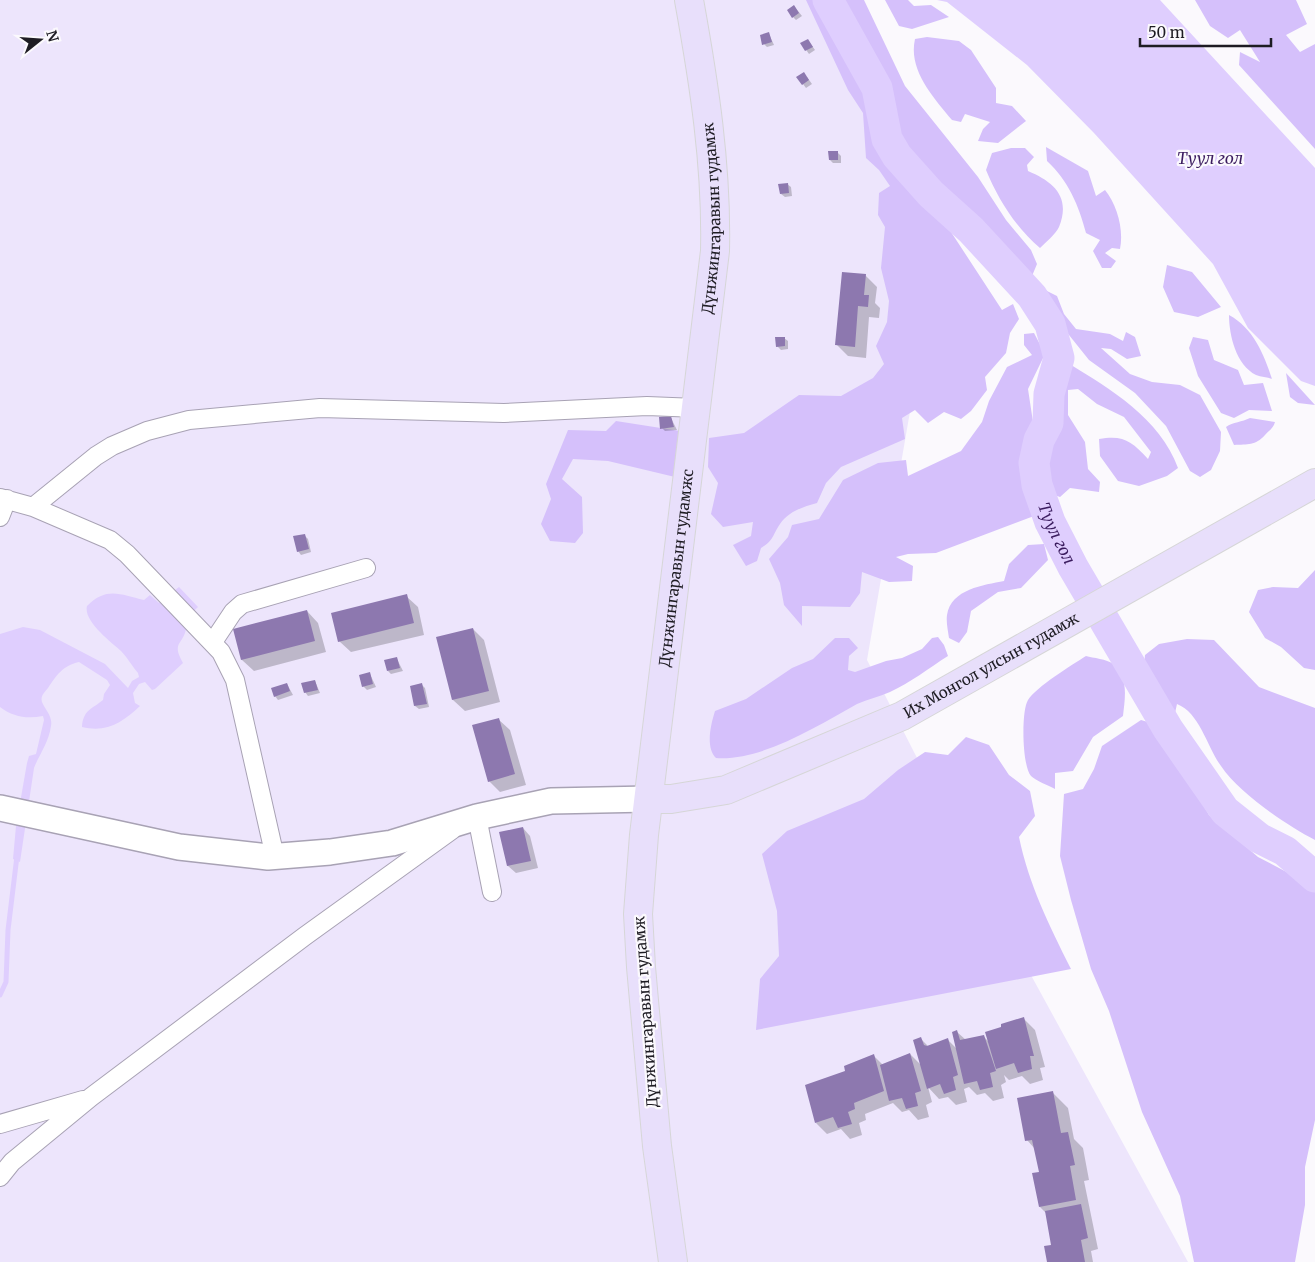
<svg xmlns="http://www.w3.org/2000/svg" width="1315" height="1262" font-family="Merriweather,serif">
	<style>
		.green { fill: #ede5fc }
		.forest { fill: #d5c0fb }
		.water { fill: #dfcefe }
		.shadow { fill: #0003 }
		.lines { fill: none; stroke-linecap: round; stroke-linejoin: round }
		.stream { stroke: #dfcefe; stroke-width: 5 }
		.river { stroke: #dfcefe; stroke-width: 31 }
		.building { fill: #8d78af }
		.street-casing { stroke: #a8a2b4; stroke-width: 20 }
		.secondary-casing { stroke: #a8a2b4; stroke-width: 28 }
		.primary-casing { stroke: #d6d6d7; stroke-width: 30 }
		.street { stroke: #fff; stroke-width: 18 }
		.secondary { stroke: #fff; stroke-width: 25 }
		.primary { stroke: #e8dffb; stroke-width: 28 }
		.labels { text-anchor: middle; stroke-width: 4.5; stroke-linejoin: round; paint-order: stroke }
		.street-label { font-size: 15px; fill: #1e1c23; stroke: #fbf9fd }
		.water-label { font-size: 16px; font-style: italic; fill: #3b1c5f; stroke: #fbf9fd }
	</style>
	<rect width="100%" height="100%" fill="#fbf9fd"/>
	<path class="green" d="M 0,0 L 810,0 L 862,93 L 930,296 L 867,660 L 986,893 L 1188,1262 L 0,1262 Z"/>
	<path class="forest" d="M 806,0 L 820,0 L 871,99 L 871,108 L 876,119 L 877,130 L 886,151 L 936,209 L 1002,310 L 1013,304 L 1019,319 L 1010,333 L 1006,353 L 985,377 L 987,390 L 971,411 L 961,419 L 944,412 L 928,423 L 915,410 L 902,418 L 905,439 L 841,467 L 826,483 L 817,503 C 803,507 789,511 780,524 C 772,536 774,540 761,548 L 757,561 L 746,566 L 733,545 L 751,536 L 753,522 L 723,527 L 711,514 L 718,483 L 708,467 L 709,438 L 744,433 L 799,395 L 841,396 L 873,378 L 884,364 L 876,346 L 887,322 L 889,301 L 881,268 L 885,227 L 878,215 L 879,193 L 890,186 L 879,170 L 866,158 L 863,113 L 848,90 Z
		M 842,0 L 864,0 L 905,86 L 978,177 L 1006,220 L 1031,250 L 1037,264 L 1032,276 L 1002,248 L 957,198 L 923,175 L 903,153 L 891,124 L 892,100 L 878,62 L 847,14 Z
		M 885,0 L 908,0 L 914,6 L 931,5 L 949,17 L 912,29 L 899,26 Z
		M 1195,0 L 1296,0 L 1307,24 L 1286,35 L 1300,52 L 1315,44 L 1315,149 L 1239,65 L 1240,52 L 1260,62 L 1240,30 L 1228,38 L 1210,26 Z
		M 927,37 L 959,41 L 971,50 L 996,88 L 996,103 L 1012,106 L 1026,121 L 998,143 L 978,141 L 983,129 L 990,122 L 965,114 L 961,122 L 952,120 C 933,97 908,70 915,39 Z
		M 1046,147 L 1088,171 L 1096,196 L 1105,190 C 1117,205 1124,229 1120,249 L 1112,248 L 1105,253 L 1116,261 L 1111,268 L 1102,268 L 1093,251 L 1100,240 L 1086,233 C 1079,206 1068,180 1047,161 Z
		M 1011,148 L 1025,148 L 1034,157 L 1027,165 L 1028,171 C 1054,182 1071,197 1059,227 C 1055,235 1046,242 1040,248 C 1016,228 998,199 986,170 L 992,153 Z
		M 1167,265 L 1192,272 L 1221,307 L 1198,317 L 1174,312 L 1163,287 Z
		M 1045,290 L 1057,296 L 1064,314 L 1076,329 L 1110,334 L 1123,341 L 1126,332 L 1135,337 L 1141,356 L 1127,359 L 1111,349 L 1101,348 L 1130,374 L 1152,382 L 1180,385 L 1200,395 L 1221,432 L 1220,451 L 1211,470 L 1200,477 L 1190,471 L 1166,426 L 1135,393 L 1089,360 L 1045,305 Z
		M 1229,315 C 1253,328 1264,354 1272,379 C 1267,377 1261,377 1256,375 C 1236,365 1229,335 1229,315 Z
		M 1034,333 L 1045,354 L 1028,389 L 1033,422 L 1026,478 L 1034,516 L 936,553 L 908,554 L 896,557 L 913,566 L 912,581 L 889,582 L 862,572 L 860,593 L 850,607 L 802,606 L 802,626 L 784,605 L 780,583 L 769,559 L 788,537 L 792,525 L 819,519 L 843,480 L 878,463 L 906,460 L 908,476 L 961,451 L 982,422 L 989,401 L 1007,367 L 1032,355 L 1024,345 L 1024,334 Z
		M 1193,337 L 1208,340 L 1214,360 L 1238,370 L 1244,385 L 1263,383 L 1272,411 L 1249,410 L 1234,418 L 1221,413 L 1198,376 L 1189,348 Z
		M 1068,363 C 1110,389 1160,418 1178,468 L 1167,476 L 1139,486 L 1118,481 L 1100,456 L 1099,439 C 1124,435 1131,441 1148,459 L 1151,452 L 1124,417 L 1097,404 L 1078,389 L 1068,390 L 1068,415 L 1085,442 L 1088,469 L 1100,482 L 1099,492 L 1070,488 L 1060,497 L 1052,494 L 1046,471 L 1054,420 L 1063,375 Z
		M 1286,373 L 1315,405 L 1298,403 L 1290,397 Z
		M 1250,418 L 1275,422 C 1273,429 1269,430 1265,435 C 1255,446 1248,444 1234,445 L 1226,427 C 1233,422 1242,422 1250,418 Z
		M 616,421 L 680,431 L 675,477 L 608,461 L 573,459 L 562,479 L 582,497 L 583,533 L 575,543 L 550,541 L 541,524 L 551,499 L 546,484 L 568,430 L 606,431 Z
		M 1044,544 L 1048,560 L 1021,588 L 998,592 L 971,611 L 967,632 L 959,643 L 949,638 C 948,631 946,622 947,615 C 951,589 984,585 1004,581 L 1009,564 L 1028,545 Z
		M 1315,570 L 1315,670 L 1304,668 L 1281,647 L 1265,638 L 1249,612 L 1258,590 L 1273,587 L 1298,588 Z
		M 938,637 L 944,645 L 948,656 C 929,668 910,683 890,692 C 879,697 868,699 857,704 C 817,726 763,761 716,758 C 705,747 711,724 715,711 L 746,699 L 792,668 L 813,659 L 835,638 L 849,638 L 858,648 L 849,656 L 848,670 L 855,672 L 886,661 L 902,658 L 922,649 L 932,638 Z
		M 1187,639 L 1214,640 L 1259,687 L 1315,708 L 1315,840 C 1286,825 1239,793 1221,766 C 1207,747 1200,713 1177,704 L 1173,722 C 1153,708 1142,678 1145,655 L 1159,644 Z
		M 1086,656 C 1093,658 1107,659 1113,664 C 1129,677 1125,698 1123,716 L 1093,737 L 1073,771 L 1055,773 L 1055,789 C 1048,785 1036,781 1031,776 C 1022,766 1021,711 1028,700 C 1036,687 1072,665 1086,656 Z
		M 1141,720 L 1151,723 L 1185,773 L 1209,815 L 1258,857 L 1315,887 L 1315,1120 L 1305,1167 L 1305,1205 L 1295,1262 L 1194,1262 L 1180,1196 L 1142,1112 L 1109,1011 L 1091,969 L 1071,900 L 1060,856 L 1064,794 L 1083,789 L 1094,769 L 1102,746 Z
		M 966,737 L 989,745 L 1009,775 L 1030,791 L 1035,816 L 1019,837 C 1029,885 1049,925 1071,969 L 756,1030 L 760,979 L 779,956 L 777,911 L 762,854 L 787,831 L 864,799 L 898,770 L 925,752 L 948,755 Z"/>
	<path class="water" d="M 937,0 L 1160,0 L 1315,168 L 1315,386 L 1301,381 L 1248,328 L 1213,264 L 1094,133 L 1027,65 L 947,2 Z
		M 179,587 L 198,607 L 181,623 L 186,629 C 183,645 171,642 183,663 L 155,689 L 152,690 L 145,682 L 139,684 L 133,693 L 135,703 L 140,706 C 123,722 107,733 82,727 C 83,710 92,709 103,700 L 104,694 L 110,685 L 107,680 L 79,662 C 62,666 57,675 48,688 C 45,692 40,696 42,702 C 45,710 53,716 51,726 C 49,742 39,755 34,768 L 20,862 L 13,859 L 16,826 L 27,763 L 29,756 L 36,754 L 44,720 L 43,716 C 27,719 13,717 0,707 L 0,634 L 23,627 L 40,630 L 105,664 L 128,688 L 132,681 L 139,677 L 138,673 C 132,666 127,657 121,651 C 111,642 83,621 87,606 C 107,586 121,595 144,600 L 150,595 L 159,603 Z"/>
	<path class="shadow" d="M 794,6 L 802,16 L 796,20 L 793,17 Z
		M 769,34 L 774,45 L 767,47 L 764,44 Z
		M 808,40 L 815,50 L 809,54 L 802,44 Z
		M 807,77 L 812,84 L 806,88 L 803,84 Z
		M 837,152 L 841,156 L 841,163 L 833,163 L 830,160 Z
		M 787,184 L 791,187 L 792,196 L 785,197 L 781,194 Z
		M 865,275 L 877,287 L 875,303 L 880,308 L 879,318 L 869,317 L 866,358 L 848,356 L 837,345 Z
		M 784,338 L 788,341 L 788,349 L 781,350 L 777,346 Z
		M 671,418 L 677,430 L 665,431 L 662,428 Z
		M 304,535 L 308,539 L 311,552 L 301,555 L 298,551 Z
		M 406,596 L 418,607 L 424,635 L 351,652 L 339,641 Z
		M 307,611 L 318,623 L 326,652 L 254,671 L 242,660 L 235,630 Z
		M 473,629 L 484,640 L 500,702 L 465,711 L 453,700 L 437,638 Z
		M 397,659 L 403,671 L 391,674 L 388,671 Z
		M 370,674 L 376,687 L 367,690 L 363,686 Z
		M 315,681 L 320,693 L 308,696 L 305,692 Z
		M 287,684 L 293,695 L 278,700 L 275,696 Z
		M 422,685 L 425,688 L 429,707 L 419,709 L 415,706 Z
		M 498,719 L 510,730 L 526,785 L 500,792 L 489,781 Z
		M 523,828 L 530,836 L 538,868 L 516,873 L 508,866 Z
		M 1023,1018 L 1035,1030 L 1045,1067 L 1040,1068 L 1043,1080 L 1030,1084 L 1022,1076 L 1009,1080 L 1004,1075 L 1006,1082 L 1001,1085 L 1004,1098 L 993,1101 L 985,1093 L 977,1095 L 969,1087 L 964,1089 L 967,1102 L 956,1105 L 948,1097 L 939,1099 L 928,1087 L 932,1102 L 926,1105 L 929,1117 L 918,1120 L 909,1110 L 902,1112 L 893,1103 L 865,1114 L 866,1120 L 859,1123 L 862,1135 L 850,1139 L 841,1129 L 827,1134 L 816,1123 L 846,1072 L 874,1056 L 883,1065 L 910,1054 L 922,1066 L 921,1039 L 928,1046 L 948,1040 L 957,1049 L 957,1032 L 966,1040 L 983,1036 L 990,1043 Z
		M 1053,1093 L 1068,1108 L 1074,1139 L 1083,1148 L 1089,1180 L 1084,1181 L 1098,1249 L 1091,1251 L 1093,1262 L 1049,1262 L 1053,1246 L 1047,1214 L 1040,1207 L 1040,1173 L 1035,1149 L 1027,1140 Z"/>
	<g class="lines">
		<path class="stream" d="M 0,995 L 6,982 L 8,930 L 17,856"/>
		<path class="river" id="s1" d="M 828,0 L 877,88 L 887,139 L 897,156 L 931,194 L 971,230 L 1032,296 L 1050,324 L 1059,358 L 1049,394 L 1048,423 L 1039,440 L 1034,463 L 1037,485 L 1050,522 L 1073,567 L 1168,729 L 1225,811 L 1259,838 L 1285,851 L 1315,877"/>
	</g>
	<path class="building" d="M 794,5 L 799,13 L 792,18 L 787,10 Z
		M 769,32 L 772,42 L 762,45 L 760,35 Z
		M 808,39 L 813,47 L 805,51 L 800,43 Z
		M 804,72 L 809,80 L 802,85 L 796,77 Z
		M 828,151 L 838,151 L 838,160 L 829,160 Z
		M 788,183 L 789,193 L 780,194 L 778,184 Z
		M 842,272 L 866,274 L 864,295 L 869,295 L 868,307 L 858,306 L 855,347 L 835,345 Z
		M 775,337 L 785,337 L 785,346 L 776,347 Z
		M 671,416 L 674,427 L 660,429 L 659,417 Z
		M 305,534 L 309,549 L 297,552 L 293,536 Z
		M 407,594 L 414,623 L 338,642 L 331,613 Z
		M 307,610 L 315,641 L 241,660 L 233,629 Z
		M 473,628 L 489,691 L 452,700 L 436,637 Z
		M 397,657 L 400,668 L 387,671 L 384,660 Z
		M 370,672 L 373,684 L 362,687 L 359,675 Z
		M 315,680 L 318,690 L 304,693 L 301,683 Z
		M 287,683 L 290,691 L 274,697 L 271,688 Z
		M 422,683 L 427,704 L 414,706 L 410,686 Z
		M 499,718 L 515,774 L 488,782 L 472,725 Z
		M 523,827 L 531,861 L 507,866 L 499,832 Z
		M 1024,1017 L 1034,1056 L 1030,1056 L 1032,1069 L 1018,1073 L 1014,1063 L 996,1069 L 985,1032 L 1001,1027 L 1001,1024 Z
		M 957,1030 L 960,1040 L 984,1035 L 996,1071 L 990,1073 L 993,1087 L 980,1090 L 977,1081 L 964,1084 L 952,1032 Z
		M 921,1037 L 924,1045 L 927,1046 L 948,1038 L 958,1075 L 953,1077 L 956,1090 L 944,1094 L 940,1084 L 927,1089 L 913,1040 Z
		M 910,1053 L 921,1091 L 915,1093 L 918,1106 L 906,1109 L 902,1098 L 889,1101 L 880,1065 Z
		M 874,1054 L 884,1091 L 854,1103 L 855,1109 L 848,1112 L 852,1124 L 838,1128 L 833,1117 L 815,1123 L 805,1085 L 845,1071 L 844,1066 Z
		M 1053,1091 L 1061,1133 L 1068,1132 L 1075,1165 L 1070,1166 L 1076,1200 L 1039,1207 L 1032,1173 L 1039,1172 L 1032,1140 L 1025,1141 L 1017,1098 Z
		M 1081,1204 L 1088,1238 L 1081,1240 L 1085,1262 L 1047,1262 L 1044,1246 L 1051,1245 L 1045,1211 Z"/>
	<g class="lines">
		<g class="street-casing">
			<path id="street" d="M 0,498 L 33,507 L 110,540 L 127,554 L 221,652 L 235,680 L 275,857
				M 33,507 L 96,456 L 112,446 L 147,431 L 189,420 L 320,408 L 504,413 L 647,406 L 697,408
				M 0,517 L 7,499
				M 213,642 L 233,612 L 242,604 L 366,568
				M 477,817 L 492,892
				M 0,1124 L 83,1100
				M 0,1177 L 12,1162 L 91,1097 L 305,936 L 452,830"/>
		</g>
		<g class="secondary-casing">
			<path id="secondary" d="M 0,808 L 179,847 L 268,857 L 330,852 L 392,843 L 477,817 L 551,801 L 649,799"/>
		</g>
		<g class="primary-casing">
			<g id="primary">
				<path id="s2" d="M 649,799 L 671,799 L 726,790 L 902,716 L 1315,483"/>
				<path id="s3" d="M 673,1262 L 657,1146 L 641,967 L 638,914 L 644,835 L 715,251 C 717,166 704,83 689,0"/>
			</g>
		</g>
		<use href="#street" class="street"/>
		<use href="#secondary" class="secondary"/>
		<use href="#primary" class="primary"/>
	</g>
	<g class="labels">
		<g class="street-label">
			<text dy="5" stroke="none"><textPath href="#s3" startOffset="1050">Дүнжингаравын гудамж</textPath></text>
			<text dy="5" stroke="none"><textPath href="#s3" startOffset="698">Дүнжингаравын гудамжс</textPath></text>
			<text dy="5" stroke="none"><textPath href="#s2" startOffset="371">Их Монгол улсын гудамж</textPath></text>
			<text transform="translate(646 1012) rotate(-94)" y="5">Дүнжингаравын гудамж</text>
		</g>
		<g class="water-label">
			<text x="1210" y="164">Туул гол</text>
			<text dy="6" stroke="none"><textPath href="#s1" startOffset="619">Туул гол</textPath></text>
		</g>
	</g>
	<g transform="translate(40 40) rotate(73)" stroke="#fbf9fd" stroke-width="4" paint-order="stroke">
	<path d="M0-4L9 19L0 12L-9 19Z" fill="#1e1c23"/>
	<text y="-8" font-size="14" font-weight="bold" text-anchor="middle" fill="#1e1c23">N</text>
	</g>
	<path d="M1140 38v8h131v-8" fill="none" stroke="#1e1c23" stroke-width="2.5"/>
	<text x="1148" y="38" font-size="15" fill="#1e1c23" stroke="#fbf9fd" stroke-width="4" paint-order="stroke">50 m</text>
</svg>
